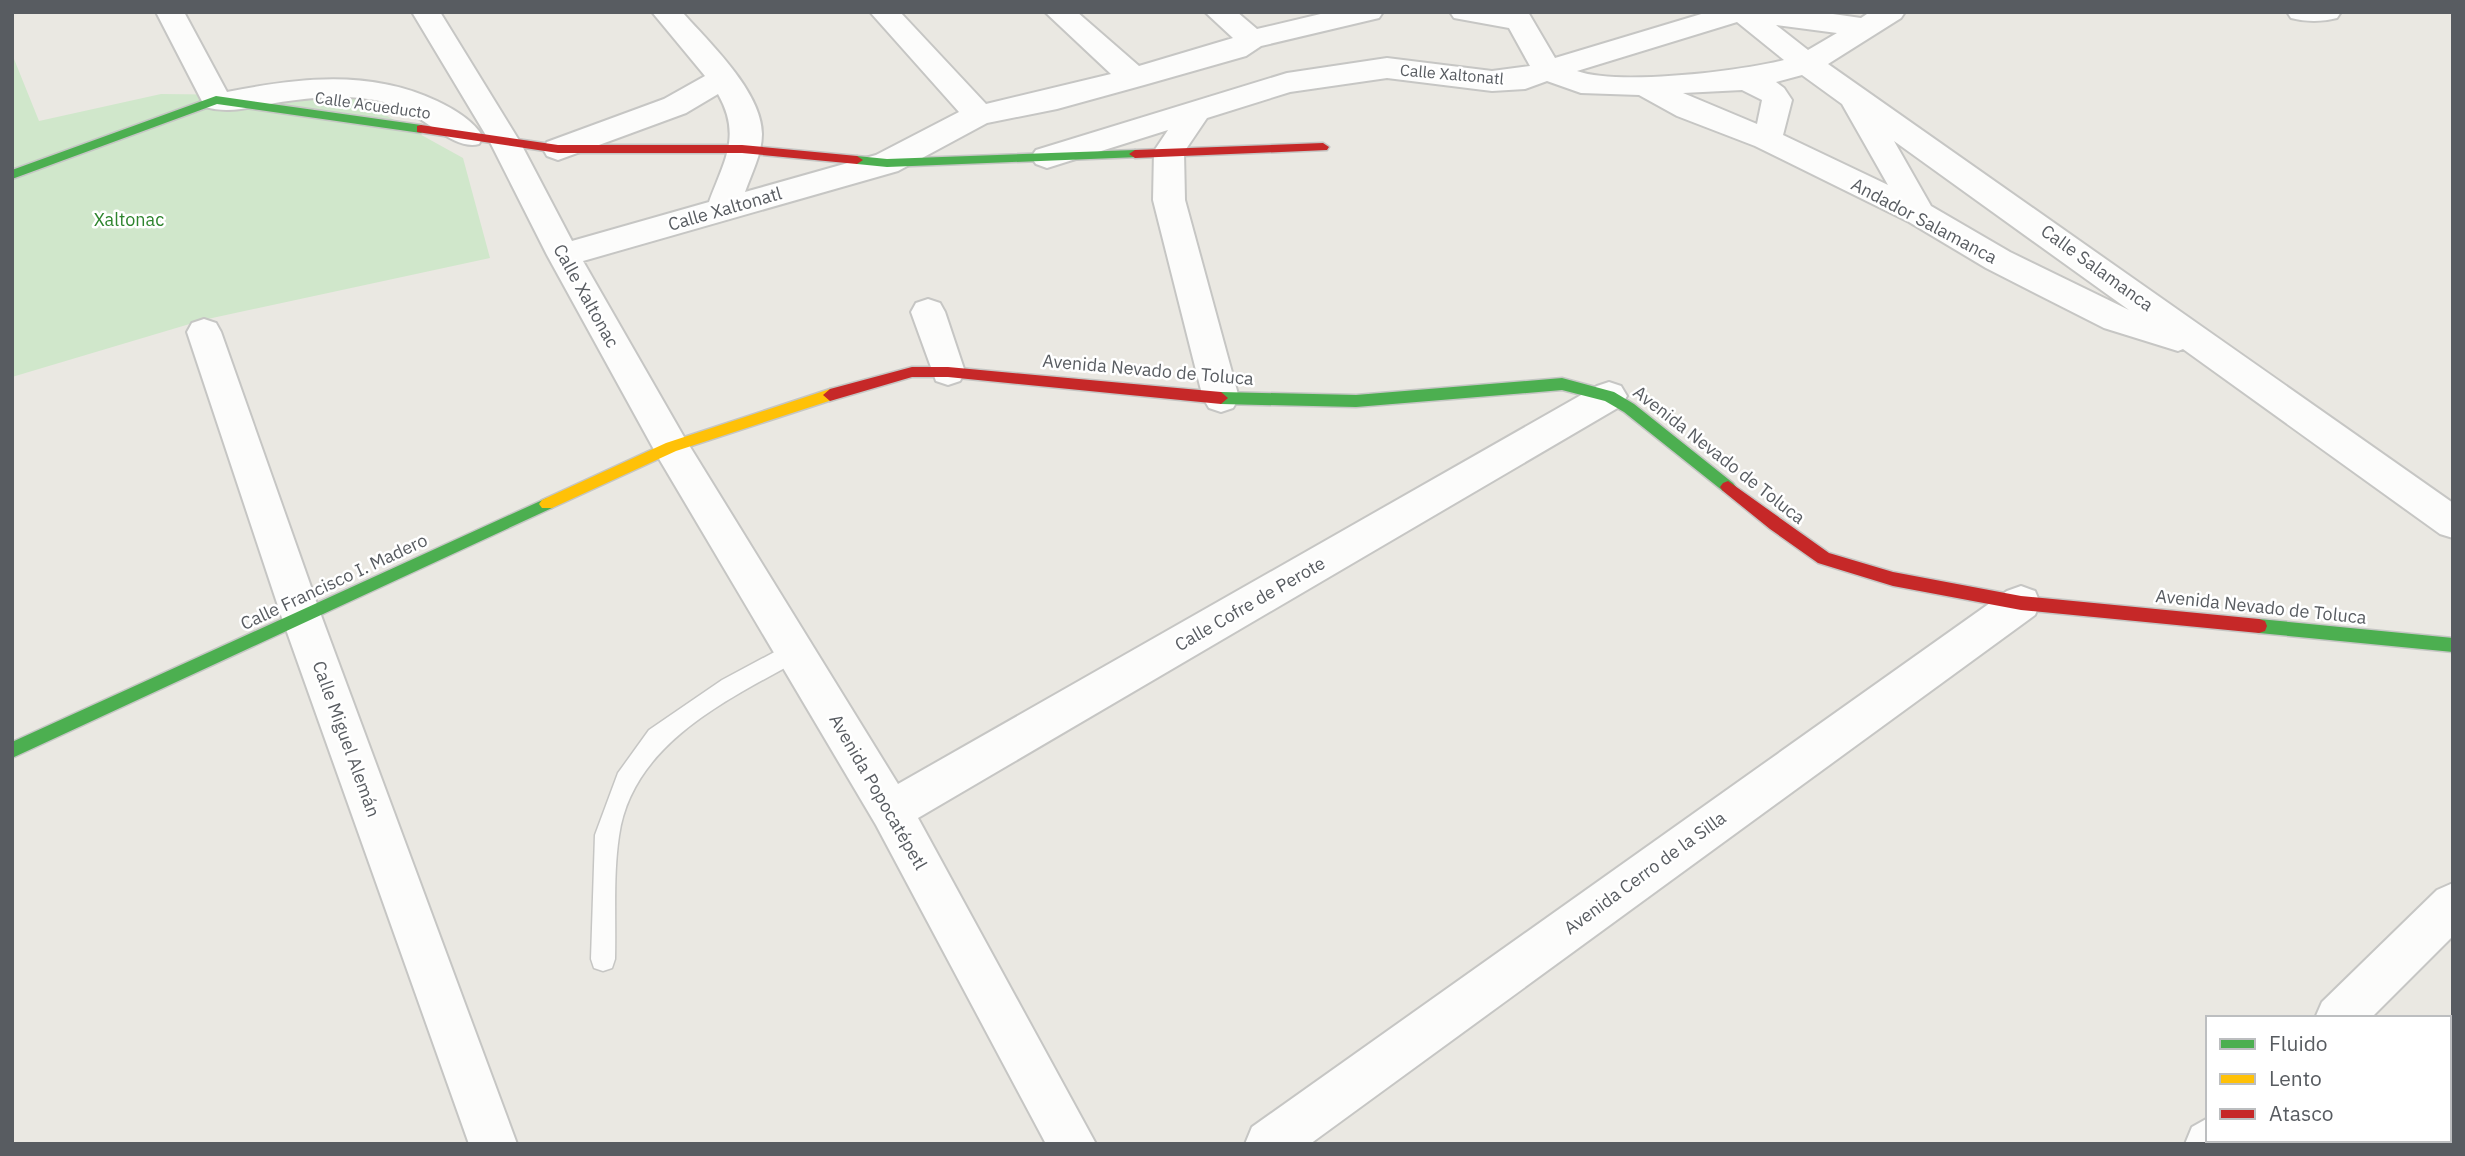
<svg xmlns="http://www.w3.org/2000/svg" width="2465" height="1156" font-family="'IBM Plex Sans',sans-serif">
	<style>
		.green { fill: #d0e7cb }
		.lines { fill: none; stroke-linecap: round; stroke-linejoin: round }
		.lane-casing { stroke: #c6c6c4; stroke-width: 3 }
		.street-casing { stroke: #c6c6c4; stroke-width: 4 }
		.fast-casing { stroke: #c5c6c4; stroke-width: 3 }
		.slow-casing { stroke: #c5c6c4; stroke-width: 3 }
		.jam-casing { stroke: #c5c6c4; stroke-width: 3 }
		.lane { fill: #fcfcfb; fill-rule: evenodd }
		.street { fill: #fcfcfb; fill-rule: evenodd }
		.fast { fill: #4caf50; fill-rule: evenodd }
		.slow { fill: #ffc107; fill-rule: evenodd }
		.jam { fill: #c62828; fill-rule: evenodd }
		.labels { text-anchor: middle; stroke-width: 5; stroke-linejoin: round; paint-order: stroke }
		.far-street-label { font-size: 16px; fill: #585c61; stroke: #fff }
		.street-label { font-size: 18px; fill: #585c61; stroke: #fff }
		.park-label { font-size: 18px; fill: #2d842d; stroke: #fff }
	</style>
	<rect width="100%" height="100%" fill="#eae8e2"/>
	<path class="green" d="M 12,54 L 39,121 L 161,94 L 351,96 L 463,158 L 490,258 L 203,320 L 12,377 Z"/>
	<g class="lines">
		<g class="lane-casing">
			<path id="lane" d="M 795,641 L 803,644 L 806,651 L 803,658 C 729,699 632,743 619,836 C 613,876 616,919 615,959 L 612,968 L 603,971 L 594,968 L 591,959 L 595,835 L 618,773 L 649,730 L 722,680 Z"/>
		</g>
		<g class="street-casing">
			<path id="street" d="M 156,12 L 184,12 L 227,92 C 298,78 369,69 437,101 C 454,109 474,121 483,137 L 479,144 C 455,151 424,117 399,107 C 361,92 314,97 275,103 C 250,107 229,114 205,107 Z
				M 412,12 L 440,12 L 520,142 L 572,241 L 709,202 C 724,161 742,136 718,94 L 686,113 L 569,156 L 558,160 L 547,156 L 543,149 L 547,142 L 664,99 L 705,76 L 652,12 L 682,12 C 709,42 762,92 762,134 C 762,154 751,174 745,192 L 876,155 L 959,112 L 870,12 L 900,12 L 986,104 L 1111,74 L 1045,12 L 1077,12 L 1139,66 L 1233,38 L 1205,12 L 1237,12 L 1257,29 L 1329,12 L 1383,12 L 1379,18 L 1261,46 L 1246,56 L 1144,85 L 1057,109 L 987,123 L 898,171 L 583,261 L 684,437 L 898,784 L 1597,386 L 1609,382 L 1621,386 L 1627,396 L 1621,406 L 918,818 L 1096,1144 L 1046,1144 L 876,825 L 658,457 L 547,255 L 490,142 Z
				M 1450,12 L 1528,12 L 1555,58 L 1708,12 L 1819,12 L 1861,18 L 1870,12 L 1905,12 L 1901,18 L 1828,64 L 2453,503 L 2453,538 L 2440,534 L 2183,349 L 2178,351 L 2104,328 L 1986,268 L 1909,222 L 1755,146 L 1677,116 L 1639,95 L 1581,93 L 1547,81 L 1525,89 L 1492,91 L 1387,78 L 1290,92 L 1207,118 L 1184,152 L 1185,200 L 1239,398 L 1233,408 L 1221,412 L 1209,408 L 1203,398 L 1153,200 L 1154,151 L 1168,130 L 1047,168 L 1036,164 L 1031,157 L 1036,150 L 1287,73 L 1387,58 L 1492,71 L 1530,66 L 1509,28 L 1454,18 ZM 1737,22 L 1784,60 C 1740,71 1618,86 1577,71 ZM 1776,25 L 1837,33 L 1808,50 ZM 1802,75 L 1842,104 L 1888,185 L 1783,135 L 1792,100 L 1784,88 L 1776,82 ZM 1742,90 L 1762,100 L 1757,124 L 1683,93 ZM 1894,141 L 2129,310 L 2010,252 L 1931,206 Z
				M 2287,12 L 2341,12 L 2337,18 C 2322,22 2306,22 2291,18 Z
				M 928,299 L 940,303 L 945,312 L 965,372 L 960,381 L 948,385 L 936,381 L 911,312 L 916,303 Z
				M 204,319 L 216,323 L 221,332 L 322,618 L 517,1144 L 469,1144 L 282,618 L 187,332 L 192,323 Z
				M 2021,586 L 2035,591 L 2040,603 L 2035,615 L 1310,1144 L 1245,1144 L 1252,1127 L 2007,591 Z
				M 2453,883 L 2453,936 L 2371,1018 L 2315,1018 L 2322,1002 L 2437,890 Z
				M 2208,1118 L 2208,1140 L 2237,1140 L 2236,1144 L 2185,1144 L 2192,1127 Z"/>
		</g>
		<g class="fast-casing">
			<path id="fast" d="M 216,96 L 421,125 L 427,129 L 421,133 L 217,104 L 12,179 L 12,170 Z
				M 1135,150 L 1141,154 L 1139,157 L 887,167 L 857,164 L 851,160 L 857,156 L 887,159 Z
				M 1562,378 L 1614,392 L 1634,404 L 1733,483 L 1736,487 L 1733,491 L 1723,491 L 1624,412 L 1605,401 L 1562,390 L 1356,407 L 1221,404 L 1214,398 L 1221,392 L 1356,395 Z
				M 547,498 L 552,500 L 555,504 L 552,508 L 12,758 L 12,742 Z
				M 2259,619 L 2453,638 L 2453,652 L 2259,633 L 2253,631 L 2251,626 L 2253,621 Z"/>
		</g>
		<g class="slow-casing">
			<path id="slow" d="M 830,389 L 837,395 L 835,399 L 676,451 L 552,508 L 542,508 L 539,504 L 542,500 L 666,443 Z"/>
		</g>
		<g class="jam-casing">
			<path id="jam" d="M 421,125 L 558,145 L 742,145 L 857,156 L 863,160 L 857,164 L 742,153 L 558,153 L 417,132 L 417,126 Z
				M 1323,143 L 1329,147 L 1327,150 L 1135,158 L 1129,154 L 1135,150 Z
				M 912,367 L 948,367 L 1221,392 L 1228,398 L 1221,404 L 948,377 L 912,377 L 830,401 L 823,395 L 830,389 Z
				M 1728,481 L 1829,553 L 1893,572 L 2021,596 L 2259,619 L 2265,621 L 2267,626 L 2265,631 L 2259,633 L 2021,610 L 1893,586 L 1818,563 L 1770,529 L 1723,491 L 1720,487 L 1723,483 Z"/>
		</g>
		<use href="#lane" class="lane"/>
		<use href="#street" class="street"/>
		<use href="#fast" class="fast"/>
		<use href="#slow" class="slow"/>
		<use href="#jam" class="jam"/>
	</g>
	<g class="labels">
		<g class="far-street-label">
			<text transform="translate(1452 74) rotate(5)" y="6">Calle Xaltonatl</text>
			<text transform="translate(373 105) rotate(8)" y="6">Calle Acueducto</text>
		</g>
		<g class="street-label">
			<text transform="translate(725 209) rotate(-16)" y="6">Calle Xaltonatl</text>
			<text transform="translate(1924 221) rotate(28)" y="6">Andador Salamanca</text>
			<text transform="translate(2097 268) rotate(36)" y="6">Calle Salamanca</text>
			<text transform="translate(586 296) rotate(61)" y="6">Calle Xaltonac</text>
			<text transform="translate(1148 370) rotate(5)" y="6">Avenida Nevado de Toluca</text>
			<text transform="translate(1719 455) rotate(38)" y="6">Avenida Nevado de Toluca</text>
			<text transform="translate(334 582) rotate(-25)" y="6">Calle Francisco I. Madero</text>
			<text transform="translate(1250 604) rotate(-30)" y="6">Calle Cofre de Perote</text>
			<text transform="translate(2261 607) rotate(6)" y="6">Avenida Nevado de Toluca</text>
			<text transform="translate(346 739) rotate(70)" y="6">Calle Miguel Alemán</text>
			<text transform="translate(878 792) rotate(60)" y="6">Avenida Popocatépetl</text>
			<text transform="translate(1645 873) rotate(-36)" y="6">Avenida Cerro de la Silla</text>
		</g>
		<g class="park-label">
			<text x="129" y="226">Xaltonac</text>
		</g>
	</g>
	<rect width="2465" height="1156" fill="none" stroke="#585c61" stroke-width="28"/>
	<rect x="2206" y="1016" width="245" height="126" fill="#ffffff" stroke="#bcbec0" stroke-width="2"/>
	<rect x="2220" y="1039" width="35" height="10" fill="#4caf50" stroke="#bcbec0" stroke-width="2"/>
	<text x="2269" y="1051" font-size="21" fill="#585c61">Fluido</text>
	<rect x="2220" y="1074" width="35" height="10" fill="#ffc107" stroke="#bcbec0" stroke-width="2"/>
	<text x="2269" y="1086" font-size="21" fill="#585c61">Lento</text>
	<rect x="2220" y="1109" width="35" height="10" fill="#c62828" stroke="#bcbec0" stroke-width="2"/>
	<text x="2269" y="1121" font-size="21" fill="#585c61">Atasco</text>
</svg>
